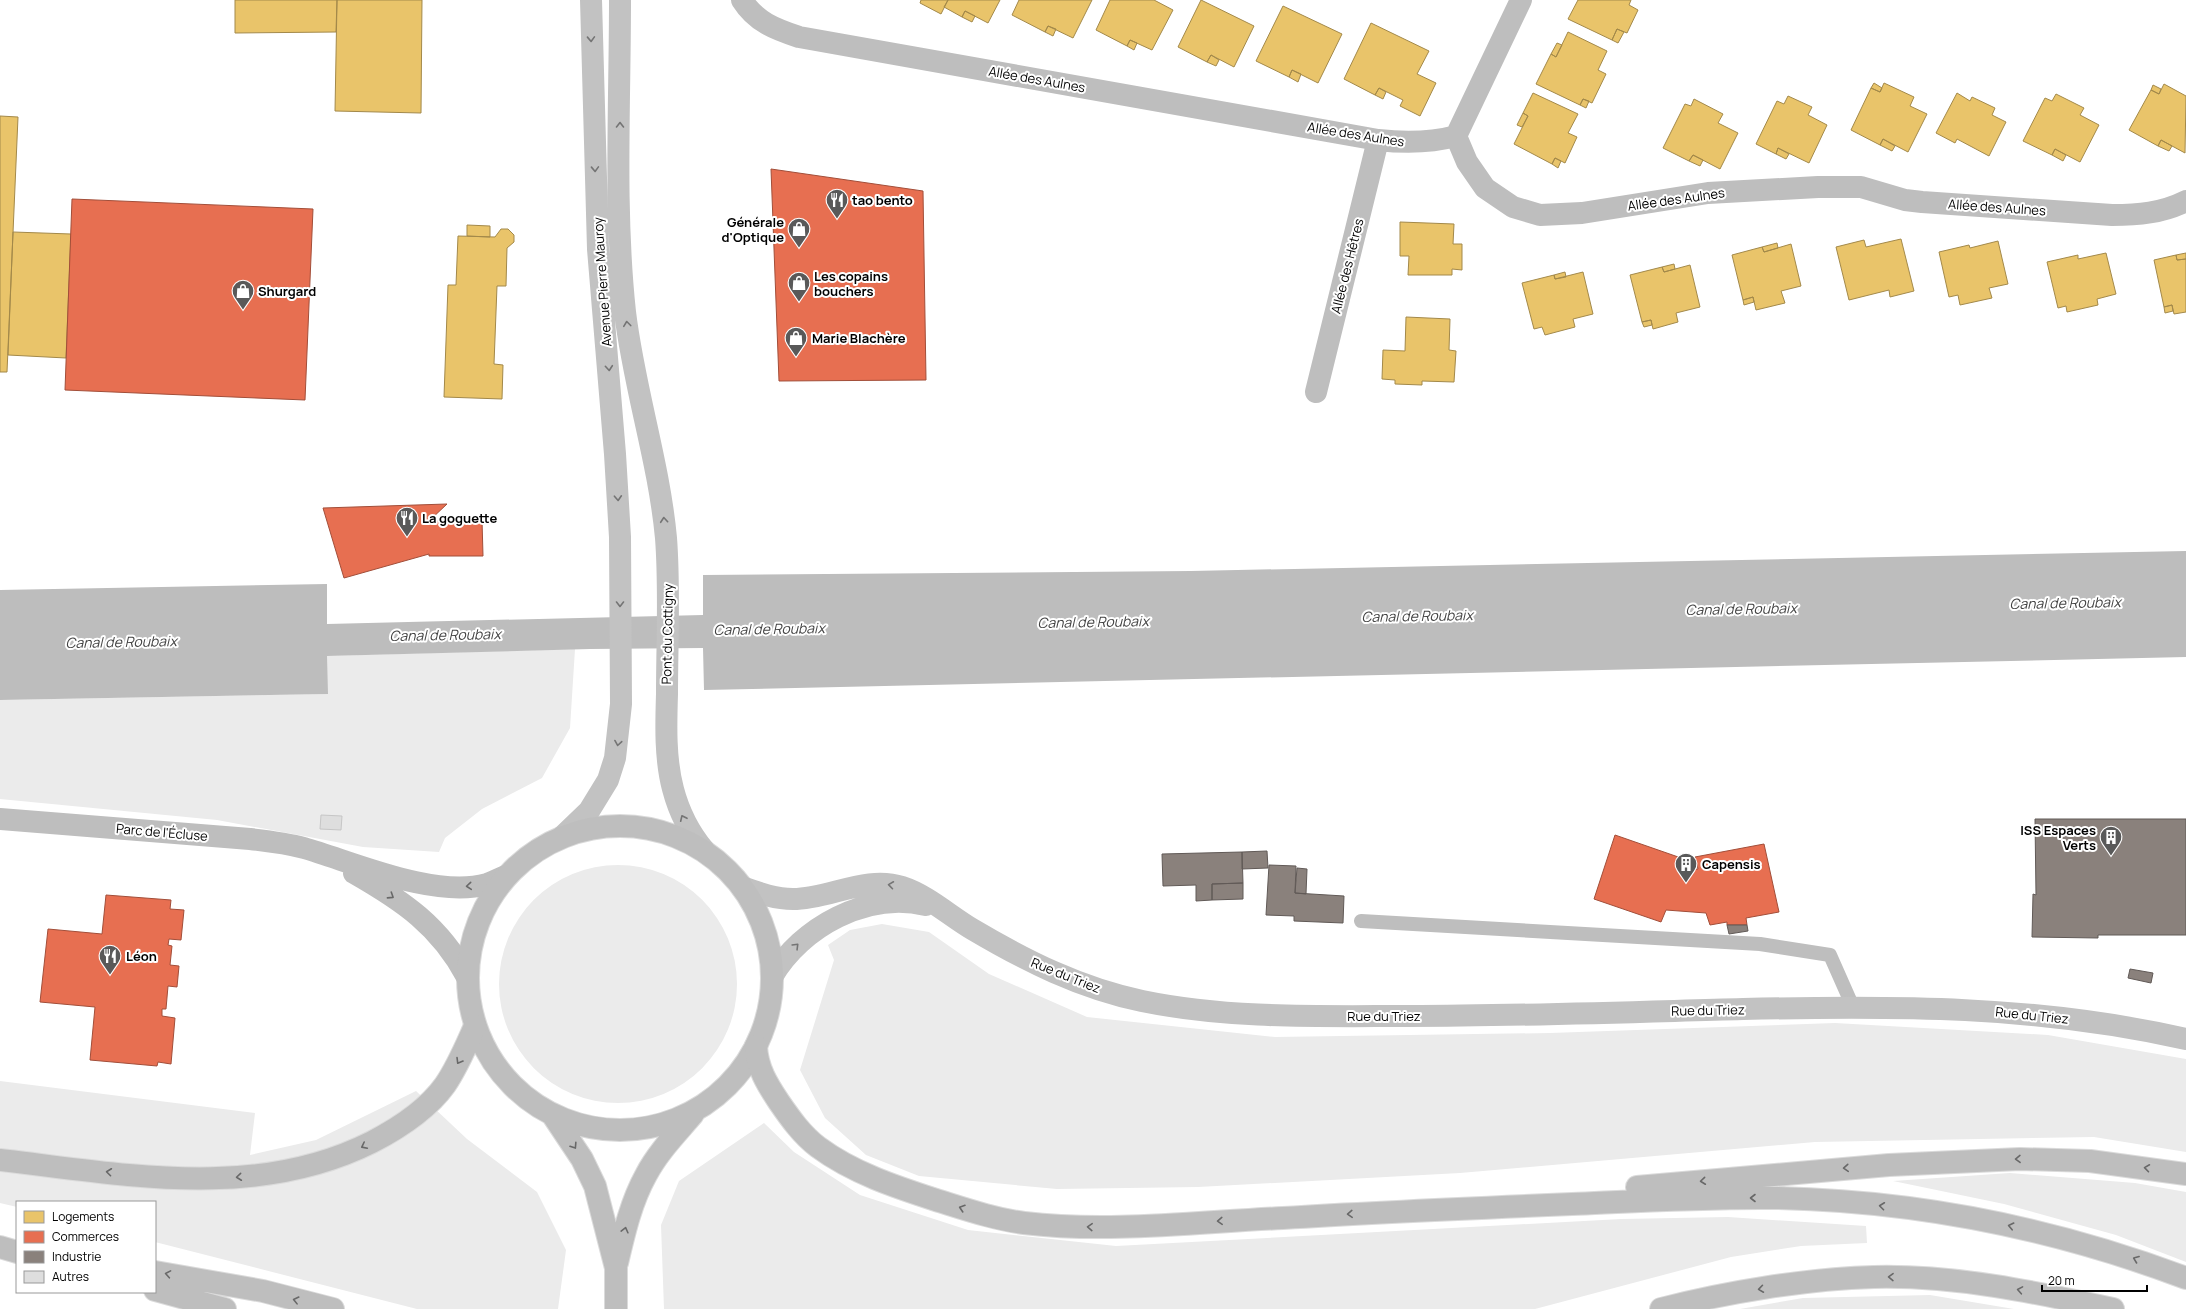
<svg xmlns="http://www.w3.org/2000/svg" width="2186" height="1309" font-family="Manrope,sans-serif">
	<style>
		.green { fill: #ebebeb }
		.water { fill: #bdbdbd }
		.homes { fill: #e9c46a; stroke: #a3894a }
		.shops { fill: #e76f51; stroke: #a24e39 }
		.industry { fill: #8a817c; stroke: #615a57 }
		.building { fill: #dedede; stroke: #c6c6c6 }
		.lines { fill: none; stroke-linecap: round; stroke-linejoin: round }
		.primary-casing { stroke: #dbdbdb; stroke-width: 24 }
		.highway-casing { stroke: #dbdbdb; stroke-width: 24 }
		.lane { stroke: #bebebe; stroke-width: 14 }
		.street { stroke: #bebebe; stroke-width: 22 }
		.secondary { stroke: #c2c2c2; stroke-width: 22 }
		.primary { stroke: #bebebe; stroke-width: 22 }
		.highway { stroke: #bebebe; stroke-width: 22 }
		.oneway { stroke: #747474 }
		.oneway2 { stroke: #686868 }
		.labels { text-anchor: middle; stroke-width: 4; stroke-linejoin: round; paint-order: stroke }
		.street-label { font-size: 13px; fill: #000; stroke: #fff }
		.poi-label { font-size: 13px; font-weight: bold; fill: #000; stroke: #fff; text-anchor: start }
		.water-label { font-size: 14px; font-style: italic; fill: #424242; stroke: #fff }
	</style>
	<rect width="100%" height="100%" fill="#fff"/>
	<path class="green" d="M 575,649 L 570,728 L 542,778 L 482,809 L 445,838 L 439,852 L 363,847 L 217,820 L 0,799 L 0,700 L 327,694 L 327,656 Z
		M499 984a119 119 0 1 1 238 0a119 119 0 1 1-238 0Z
		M 882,924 L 929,932 L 989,974 L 1087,1017 L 1275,1037 L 1550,1033 L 1835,1023 L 2048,1035 L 2186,1059 L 2186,1152 L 2094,1137 L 1815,1142 L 1460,1173 L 1198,1187 L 1057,1189 L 919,1176 L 866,1155 L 825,1118 L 800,1070 L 834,960 L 828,945 L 850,930 Z
		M 0,1081 L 255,1113 L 250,1155 L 316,1140 L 416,1091 L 467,1139 L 537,1192 L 566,1250 L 558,1309 L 417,1309 L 155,1242 L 155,1202 L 17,1202 L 17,1207 L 0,1203 Z
		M 764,1123 L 794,1152 L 860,1195 L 968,1230 L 1116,1246 L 1621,1219 L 1728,1217 L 1866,1226 L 1867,1243 L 1801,1246 L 1731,1257 L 1535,1309 L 664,1309 L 661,1225 L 679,1181 Z
		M 2010,1173 L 2135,1183 L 2186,1192 L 2186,1262 L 2116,1235 L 2004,1204 L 1893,1181 Z
		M 1930,1295 L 2014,1309 L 1740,1309 L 1803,1298 Z"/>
	<path class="water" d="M 2186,551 L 2186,657 L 704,690 L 703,648 L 590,649 L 327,656 L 328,694 L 0,700 L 0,590 L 327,584 L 327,624 L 703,615 L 703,575 L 1191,571 Z"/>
	<path class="homes" d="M 235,0 L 337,0 L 336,32 L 235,33 Z
		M 337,0 L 422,0 L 421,113 L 335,111 Z
		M 921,0 L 948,0 L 941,14 L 920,3 Z
		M 948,0 L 1000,0 L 988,23 L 965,11 L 962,17 L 944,7 Z
		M 1019,0 L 1092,0 L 1073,38 L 1048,26 L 1045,32 L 1012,15 Z
		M 1110,0 L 1154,0 L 1173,10 L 1152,50 L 1130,40 L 1127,46 L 1096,30 Z
		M 1201,0 L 1254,26 L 1234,67 L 1211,55 L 1207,62 L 1178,47 Z
		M 1578,0 L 1631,0 L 1629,5 L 1638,10 L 1627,33 L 1617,29 L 1612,40 L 1568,19 Z
		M 1283,6 L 1342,34 L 1318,83 L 1292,70 L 1289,77 L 1256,61 Z
		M 965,11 L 975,16 L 972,22 L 962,17 Z
		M 1371,23 L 1429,51 L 1417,74 L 1436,83 L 1420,116 L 1400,106 L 1403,100 L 1379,88 L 1375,95 L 1344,79 Z
		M 1048,26 L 1056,29 L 1053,36 L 1045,32 Z
		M 1617,29 L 1624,32 L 1618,43 L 1612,40 Z
		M 1568,32 L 1607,51 L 1598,70 L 1606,74 L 1592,103 L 1583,99 L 1580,105 L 1536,84 L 1551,54 L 1556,57 Z
		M 1130,40 L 1137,43 L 1134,50 L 1127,46 Z
		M 1557,43 L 1562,45 L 1556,57 L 1551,54 Z
		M 1211,55 L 1219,60 L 1216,66 L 1207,62 Z
		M 1292,70 L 1301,74 L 1298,82 L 1289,77 Z
		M 1874,83 L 1882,88 L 1880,92 L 1871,88 Z
		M 1884,83 L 1914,97 L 1910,106 L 1927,114 L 1908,152 L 1883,139 L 1880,145 L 1851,130 L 1871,88 L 1880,92 Z
		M 2164,84 L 2186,96 L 2185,153 L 2161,140 L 2158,146 L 2129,130 L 2151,90 L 2159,94 Z
		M 2153,85 L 2161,89 L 2159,94 L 2151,90 Z
		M 1379,88 L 1386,92 L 1383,99 L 1375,95 Z
		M 1533,93 L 1578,114 L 1568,133 L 1577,137 L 1565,163 L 1555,158 L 1552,164 L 1514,144 L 1528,116 L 1523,113 Z
		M 1957,93 L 1970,101 L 1972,97 L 1995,108 L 1992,115 L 2006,122 L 1989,156 L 1957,139 L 1955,143 L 1936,133 Z
		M 2056,94 L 2084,108 L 2080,115 L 2099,125 L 2080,162 L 2055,149 L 2052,155 L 2023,141 L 2045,98 L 2052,101 Z
		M 1788,96 L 1812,107 L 1808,115 L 1827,125 L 1809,163 L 1778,148 L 1776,154 L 1756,144 L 1777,101 L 1784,104 Z
		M 1583,99 L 1589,101 L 1586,108 L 1580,105 Z
		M 1694,99 L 1723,114 L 1718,123 L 1738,133 L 1720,169 L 1693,155 L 1689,161 L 1663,148 L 1685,104 L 1691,106 Z
		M 1523,113 L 1528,116 L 1522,127 L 1517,125 Z
		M 0,116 L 18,117 L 7,372 L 0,372 Z
		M 1883,139 L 1895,146 L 1892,151 L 1880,145 Z
		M 2161,140 L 2172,146 L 2169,151 L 2158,146 Z
		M 1778,148 L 1789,154 L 1786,159 L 1776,154 Z
		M 2055,149 L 2066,155 L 2063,161 L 2052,155 Z
		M 1693,155 L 1703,160 L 1700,166 L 1689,161 Z
		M 1555,158 L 1561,161 L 1558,168 L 1552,164 Z
		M 1400,222 L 1454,224 L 1453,244 L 1462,244 L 1462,270 L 1452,269 L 1452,275 L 1408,275 L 1409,256 L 1400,256 Z
		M 467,225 L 490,226 L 490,237 L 467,236 Z
		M 501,229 L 508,229 L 514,235 L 514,242 L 507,248 L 506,286 L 497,286 L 494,364 L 503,365 L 502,399 L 444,397 L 448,285 L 456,285 L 458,236 L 495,237 Z
		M 13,232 L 71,234 L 66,358 L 8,355 Z
		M 1901,239 L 1914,291 L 1890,297 L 1889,290 L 1849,300 L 1836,247 L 1864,240 L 1866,247 Z
		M 1998,241 L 2008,284 L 1989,288 L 1992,298 L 1960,305 L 1958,295 L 1949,297 L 1939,252 L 1969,245 L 1970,248 Z
		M 1777,243 L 1778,248 L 1764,252 L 1762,247 Z
		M 1791,244 L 1801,286 L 1781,291 L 1785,303 L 1756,310 L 1753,297 L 1743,300 L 1732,255 L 1762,247 L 1764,252 Z
		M 2106,253 L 2116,294 L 2097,299 L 2098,305 L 2067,312 L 2066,306 L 2058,308 L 2047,262 L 2078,255 L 2078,259 Z
		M 2186,253 L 2186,259 L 2177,260 L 2176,255 Z
		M 2176,255 L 2177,260 L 2186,259 L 2186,312 L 2174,314 L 2172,305 L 2164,307 L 2154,260 Z
		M 1674,264 L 1675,269 L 1664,272 L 1662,267 Z
		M 1690,265 L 1700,307 L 1676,313 L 1678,322 L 1653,329 L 1651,320 L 1642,322 L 1630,275 L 1662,267 L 1664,272 Z
		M 1565,272 L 1566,277 L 1555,279 L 1554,275 Z
		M 1583,272 L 1593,314 L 1573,319 L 1575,327 L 1545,335 L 1542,327 L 1534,329 L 1522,283 L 1554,275 L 1555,279 Z
		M 1753,297 L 1754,302 L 1744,305 L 1743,300 Z
		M 2172,305 L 2173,311 L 2165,313 L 2164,307 Z
		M 1406,317 L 1450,319 L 1449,350 L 1456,351 L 1454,382 L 1422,381 L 1422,385 L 1395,384 L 1395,380 L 1382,379 L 1383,350 L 1405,351 Z
		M 1651,320 L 1652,325 L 1644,327 L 1642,322 Z"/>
	<path class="shops" d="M 771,169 L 923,191 L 926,380 L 779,381 Z
		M 72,199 L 313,209 L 305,400 L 65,390 Z
		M 447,504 L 429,521 L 482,520 L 483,556 L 429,556 L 429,554 L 344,578 L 323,508 Z
		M 1615,835 L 1684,859 L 1680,869 L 1698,869 L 1695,857 L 1764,844 L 1779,912 L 1746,918 L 1747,925 L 1727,925 L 1727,922 L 1710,925 L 1706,913 L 1666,910 L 1661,922 L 1594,899 Z
		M 106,895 L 171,900 L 170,909 L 184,910 L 181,940 L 169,939 L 168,945 L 172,946 L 170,965 L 179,966 L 177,987 L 168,986 L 166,1009 L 162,1009 L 162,1016 L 175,1018 L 171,1064 L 158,1062 L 157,1066 L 90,1060 L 95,1007 L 40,1002 L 48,929 L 102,934 Z"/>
	<path class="industry" d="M 2035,819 L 2186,819 L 2186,935 L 2098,935 L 2098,938 L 2032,937 L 2033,894 L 2036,895 Z
		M 1267,851 L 1268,868 L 1242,869 L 1242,852 Z
		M 1242,852 L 1243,883 L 1212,884 L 1212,900 L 1196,901 L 1196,885 L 1163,886 L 1162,854 Z
		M 1269,865 L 1296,866 L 1295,893 L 1344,896 L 1343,923 L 1294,921 L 1294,916 L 1266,915 Z
		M 1297,868 L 1307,869 L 1306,894 L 1295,893 Z
		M 1243,883 L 1243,899 L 1212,900 L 1212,884 Z
		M 1727,925 L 1747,925 L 1748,931 L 1729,934 Z
		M 2130,969 L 2153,973 L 2151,983 L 2128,978 Z"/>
	<path class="building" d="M 321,815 L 342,816 L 341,830 L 320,829 Z"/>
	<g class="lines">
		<g class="primary-casing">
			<path id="primary" d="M468 978a152 152 0 1 1 304 0a152 152 0 1 1-304 0Z
				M 552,1114 L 582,1159 L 595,1186 L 616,1268 L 616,1309
				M 617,1263 C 624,1233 631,1202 646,1175 C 658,1152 676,1134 693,1114"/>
		</g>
		<g class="highway-casing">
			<path id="highway" d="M 756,1046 C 757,1068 767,1084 779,1102 C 790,1118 802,1135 818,1147 C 853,1173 896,1187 936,1200 C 965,1209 994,1219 1024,1223 C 1109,1233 1197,1222 1283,1218 C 1379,1212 1475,1208 1572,1204 C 1640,1201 1709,1197 1777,1198 C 1917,1201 2056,1229 2186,1278
				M 0,1160 C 123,1174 255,1201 372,1142 C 399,1128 427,1110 445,1085 C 458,1066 466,1046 475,1026
				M 1637,1187 L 1889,1165 L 2020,1159 L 2090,1161 L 2186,1174
				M 0,1247 L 17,1252
				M 155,1272 L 263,1291 L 333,1309
				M 155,1290 L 225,1309
				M 1661,1309 C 1727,1292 1806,1279 1874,1277 C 1954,1275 2035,1292 2113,1309"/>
		</g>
		<path class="lane" d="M 1361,921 L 1760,944 L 1830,955 L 1853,1007"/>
		<path class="street" d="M 742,0 C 756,22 775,29 799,37 L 1378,140 C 1404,143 1430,143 1456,136 L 1467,162 L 1485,188 L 1513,207 L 1540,215 L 1582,213 L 1708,193 L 1818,187 L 1861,187 L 1905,200 L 1922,202 L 2112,215 C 2138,215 2162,213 2186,201
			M 1456,136 L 1521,0
			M 1316,392 L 1378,140
			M 0,819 L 250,839 C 268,841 286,843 304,848 C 353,862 435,899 487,884 C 493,882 500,878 506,876
			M 354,873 C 403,901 440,926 467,977"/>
		<path class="secondary" d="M 620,0 C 620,104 614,209 625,312 C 634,388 659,462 666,538 C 670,590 667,642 667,694 C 666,725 665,759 673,789 C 679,812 689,832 704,850
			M 563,836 L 589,811 L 608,780 L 615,758 L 621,704 L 620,537 L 615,454 L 598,249 L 591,0
			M 742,887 C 759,893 775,899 793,899 C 829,899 866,875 902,887 C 927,895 950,916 972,929 C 1026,961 1080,988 1142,1001 C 1229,1019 1320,1016 1409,1016 C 1520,1016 1631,1012 1743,1009 C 1895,1006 2036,1005 2186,1039
			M 772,977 C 801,927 867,891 926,905"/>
		<use href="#primary" class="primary"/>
		<use href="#highway" class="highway"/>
	</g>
	<defs><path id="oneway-chevron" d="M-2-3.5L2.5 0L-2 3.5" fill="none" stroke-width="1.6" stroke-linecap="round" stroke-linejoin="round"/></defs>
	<g class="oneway">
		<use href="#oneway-chevron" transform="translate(591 39) rotate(88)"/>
		<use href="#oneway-chevron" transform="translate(620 125) rotate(-90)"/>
		<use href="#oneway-chevron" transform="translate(595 169) rotate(88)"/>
		<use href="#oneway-chevron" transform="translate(627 324) rotate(-97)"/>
		<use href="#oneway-chevron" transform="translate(609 368) rotate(85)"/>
		<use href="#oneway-chevron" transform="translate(618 498) rotate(87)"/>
		<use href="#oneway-chevron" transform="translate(664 520) rotate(-95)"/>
		<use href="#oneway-chevron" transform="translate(620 604) rotate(90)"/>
		<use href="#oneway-chevron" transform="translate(618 743) rotate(99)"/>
		<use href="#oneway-chevron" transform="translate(683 818) rotate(-115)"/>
		<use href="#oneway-chevron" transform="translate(891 885) rotate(-172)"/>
		<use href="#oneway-chevron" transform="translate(796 946) rotate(-45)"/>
	</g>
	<g class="oneway2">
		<use href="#oneway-chevron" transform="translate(469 886) rotate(175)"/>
		<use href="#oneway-chevron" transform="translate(391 896) rotate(33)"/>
		<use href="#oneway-chevron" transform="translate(459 1061) rotate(121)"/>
		<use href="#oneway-chevron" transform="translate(364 1146) rotate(153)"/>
		<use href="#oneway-chevron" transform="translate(574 1146) rotate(57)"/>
		<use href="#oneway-chevron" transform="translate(2018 1159) rotate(179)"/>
		<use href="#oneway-chevron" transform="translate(1846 1168) rotate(176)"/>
		<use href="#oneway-chevron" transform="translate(2147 1168) rotate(-172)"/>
		<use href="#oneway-chevron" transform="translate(109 1172) rotate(-173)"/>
		<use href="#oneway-chevron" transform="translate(239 1177) rotate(174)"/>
		<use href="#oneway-chevron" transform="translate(1703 1181) rotate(174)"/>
		<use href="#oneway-chevron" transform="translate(1753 1198) rotate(180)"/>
		<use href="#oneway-chevron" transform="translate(1882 1206) rotate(-173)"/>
		<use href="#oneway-chevron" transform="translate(962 1208) rotate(-162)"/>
		<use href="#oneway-chevron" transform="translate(1350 1214) rotate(177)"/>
		<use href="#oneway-chevron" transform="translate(1220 1221) rotate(177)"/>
		<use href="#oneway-chevron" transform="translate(2011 1226) rotate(-167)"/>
		<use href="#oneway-chevron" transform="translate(1090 1227) rotate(-177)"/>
		<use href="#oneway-chevron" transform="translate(625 1230) rotate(-76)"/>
		<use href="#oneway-chevron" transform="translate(2136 1259) rotate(-159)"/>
		<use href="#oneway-chevron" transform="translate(168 1274) rotate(-170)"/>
		<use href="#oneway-chevron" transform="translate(1891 1277) rotate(-179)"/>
		<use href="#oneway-chevron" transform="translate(1761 1289) rotate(172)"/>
		<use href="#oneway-chevron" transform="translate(2020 1290) rotate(-170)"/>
		<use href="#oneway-chevron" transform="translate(296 1300) rotate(-166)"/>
	</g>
	<defs>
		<g id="restaurant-pin" transform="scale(1.15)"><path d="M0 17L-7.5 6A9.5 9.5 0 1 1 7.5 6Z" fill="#595959" stroke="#fff"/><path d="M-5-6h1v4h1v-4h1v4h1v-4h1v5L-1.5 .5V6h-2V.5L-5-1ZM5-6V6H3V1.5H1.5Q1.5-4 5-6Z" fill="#fff"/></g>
		<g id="shop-pin" transform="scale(1.15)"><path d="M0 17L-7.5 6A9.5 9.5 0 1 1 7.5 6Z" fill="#595959" stroke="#fff"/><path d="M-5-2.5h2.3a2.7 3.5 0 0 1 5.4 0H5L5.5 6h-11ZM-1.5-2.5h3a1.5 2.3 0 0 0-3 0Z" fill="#fff"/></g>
		<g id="building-pin" transform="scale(1.15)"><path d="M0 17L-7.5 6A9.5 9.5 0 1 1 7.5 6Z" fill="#595959" stroke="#fff"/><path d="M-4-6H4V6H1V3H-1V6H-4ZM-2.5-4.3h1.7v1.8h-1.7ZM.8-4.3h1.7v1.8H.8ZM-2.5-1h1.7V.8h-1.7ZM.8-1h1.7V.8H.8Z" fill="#fff"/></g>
	</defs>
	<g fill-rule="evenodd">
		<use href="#restaurant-pin" x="837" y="200"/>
		<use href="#shop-pin" x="799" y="229"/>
		<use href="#shop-pin" x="799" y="283"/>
		<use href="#shop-pin" x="243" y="291"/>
		<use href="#shop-pin" x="796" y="338"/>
		<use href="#restaurant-pin" x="407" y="518"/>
		<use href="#building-pin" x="2111" y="837"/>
		<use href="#building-pin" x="1686" y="864"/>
		<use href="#restaurant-pin" x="110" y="956"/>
	</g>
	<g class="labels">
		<g class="street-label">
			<text transform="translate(1037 79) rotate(10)" y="5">Allée des Aulnes</text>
			<text transform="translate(1356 134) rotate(9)" y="5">Allée des Aulnes</text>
			<text transform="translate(1676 199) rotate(-8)" y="5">Allée des Aulnes</text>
			<text transform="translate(1997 207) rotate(4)" y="5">Allée des Aulnes</text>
			<text transform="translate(1347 266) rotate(-76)" y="5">Allée des Hêtres</text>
			<text transform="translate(602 282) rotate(-94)" y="5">Avenue Pierre Mauroy</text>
			<text transform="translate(667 634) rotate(-89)" y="5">Pont du Cottigny</text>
			<text transform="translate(162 832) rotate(5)" y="5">Parc de l'Écluse</text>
			<text transform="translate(1066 975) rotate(22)" y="5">Rue du Triez</text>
			<text transform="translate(1708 1010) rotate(-1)" y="5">Rue du Triez</text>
			<text transform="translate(2032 1015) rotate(6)" y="5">Rue du Triez</text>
			<text x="1384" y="1021">Rue du Triez</text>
		</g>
		<g class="poi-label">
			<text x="852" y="205">tao bento</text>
			<text x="784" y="227" text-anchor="end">Générale<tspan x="784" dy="15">d'Optique</tspan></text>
			<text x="814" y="281">Les copains<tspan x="814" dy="15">bouchers</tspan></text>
			<text x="258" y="296">Shurgard</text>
			<text x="812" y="343">Marie Blachère</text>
			<text x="422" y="523">La goguette</text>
			<text x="2096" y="835" text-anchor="end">ISS Espaces<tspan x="2096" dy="15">Verts</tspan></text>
			<text x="1702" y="869">Capensis</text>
			<text x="126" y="961">Léon</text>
		</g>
		<g class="water-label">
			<text transform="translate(2065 603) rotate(-1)" y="5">Canal de Roubaix</text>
			<text transform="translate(1741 609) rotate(-1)" y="5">Canal de Roubaix</text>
			<text transform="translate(1417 616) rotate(-1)" y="5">Canal de Roubaix</text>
			<text transform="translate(1093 622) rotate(-1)" y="5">Canal de Roubaix</text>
			<text transform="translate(769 629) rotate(-1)" y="5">Canal de Roubaix</text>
			<text transform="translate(445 635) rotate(-1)" y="5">Canal de Roubaix</text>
			<text transform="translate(121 642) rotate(-1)" y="5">Canal de Roubaix</text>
		</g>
	</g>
	<rect x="16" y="1201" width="140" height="92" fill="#ffffff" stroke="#999999"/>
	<rect x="24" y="1211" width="20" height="12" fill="#e9c46a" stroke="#999999"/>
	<text x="52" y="1221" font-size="12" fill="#000000">Logements</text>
	<rect x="24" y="1231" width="20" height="12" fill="#e76f51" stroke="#999999"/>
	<text x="52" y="1241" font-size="12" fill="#000000">Commerces</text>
	<rect x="24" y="1251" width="20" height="12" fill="#8a817c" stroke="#999999"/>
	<text x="52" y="1261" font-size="12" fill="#000000">Industrie</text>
	<rect x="24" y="1271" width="20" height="12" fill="#dedede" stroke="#999999"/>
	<text x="52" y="1281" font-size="12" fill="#000000">Autres</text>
	<path d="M2042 1285v6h105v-6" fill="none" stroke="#000000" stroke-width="2"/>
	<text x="2048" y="1285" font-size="12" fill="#000000" stroke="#ffffff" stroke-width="3" paint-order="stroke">20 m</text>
</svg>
